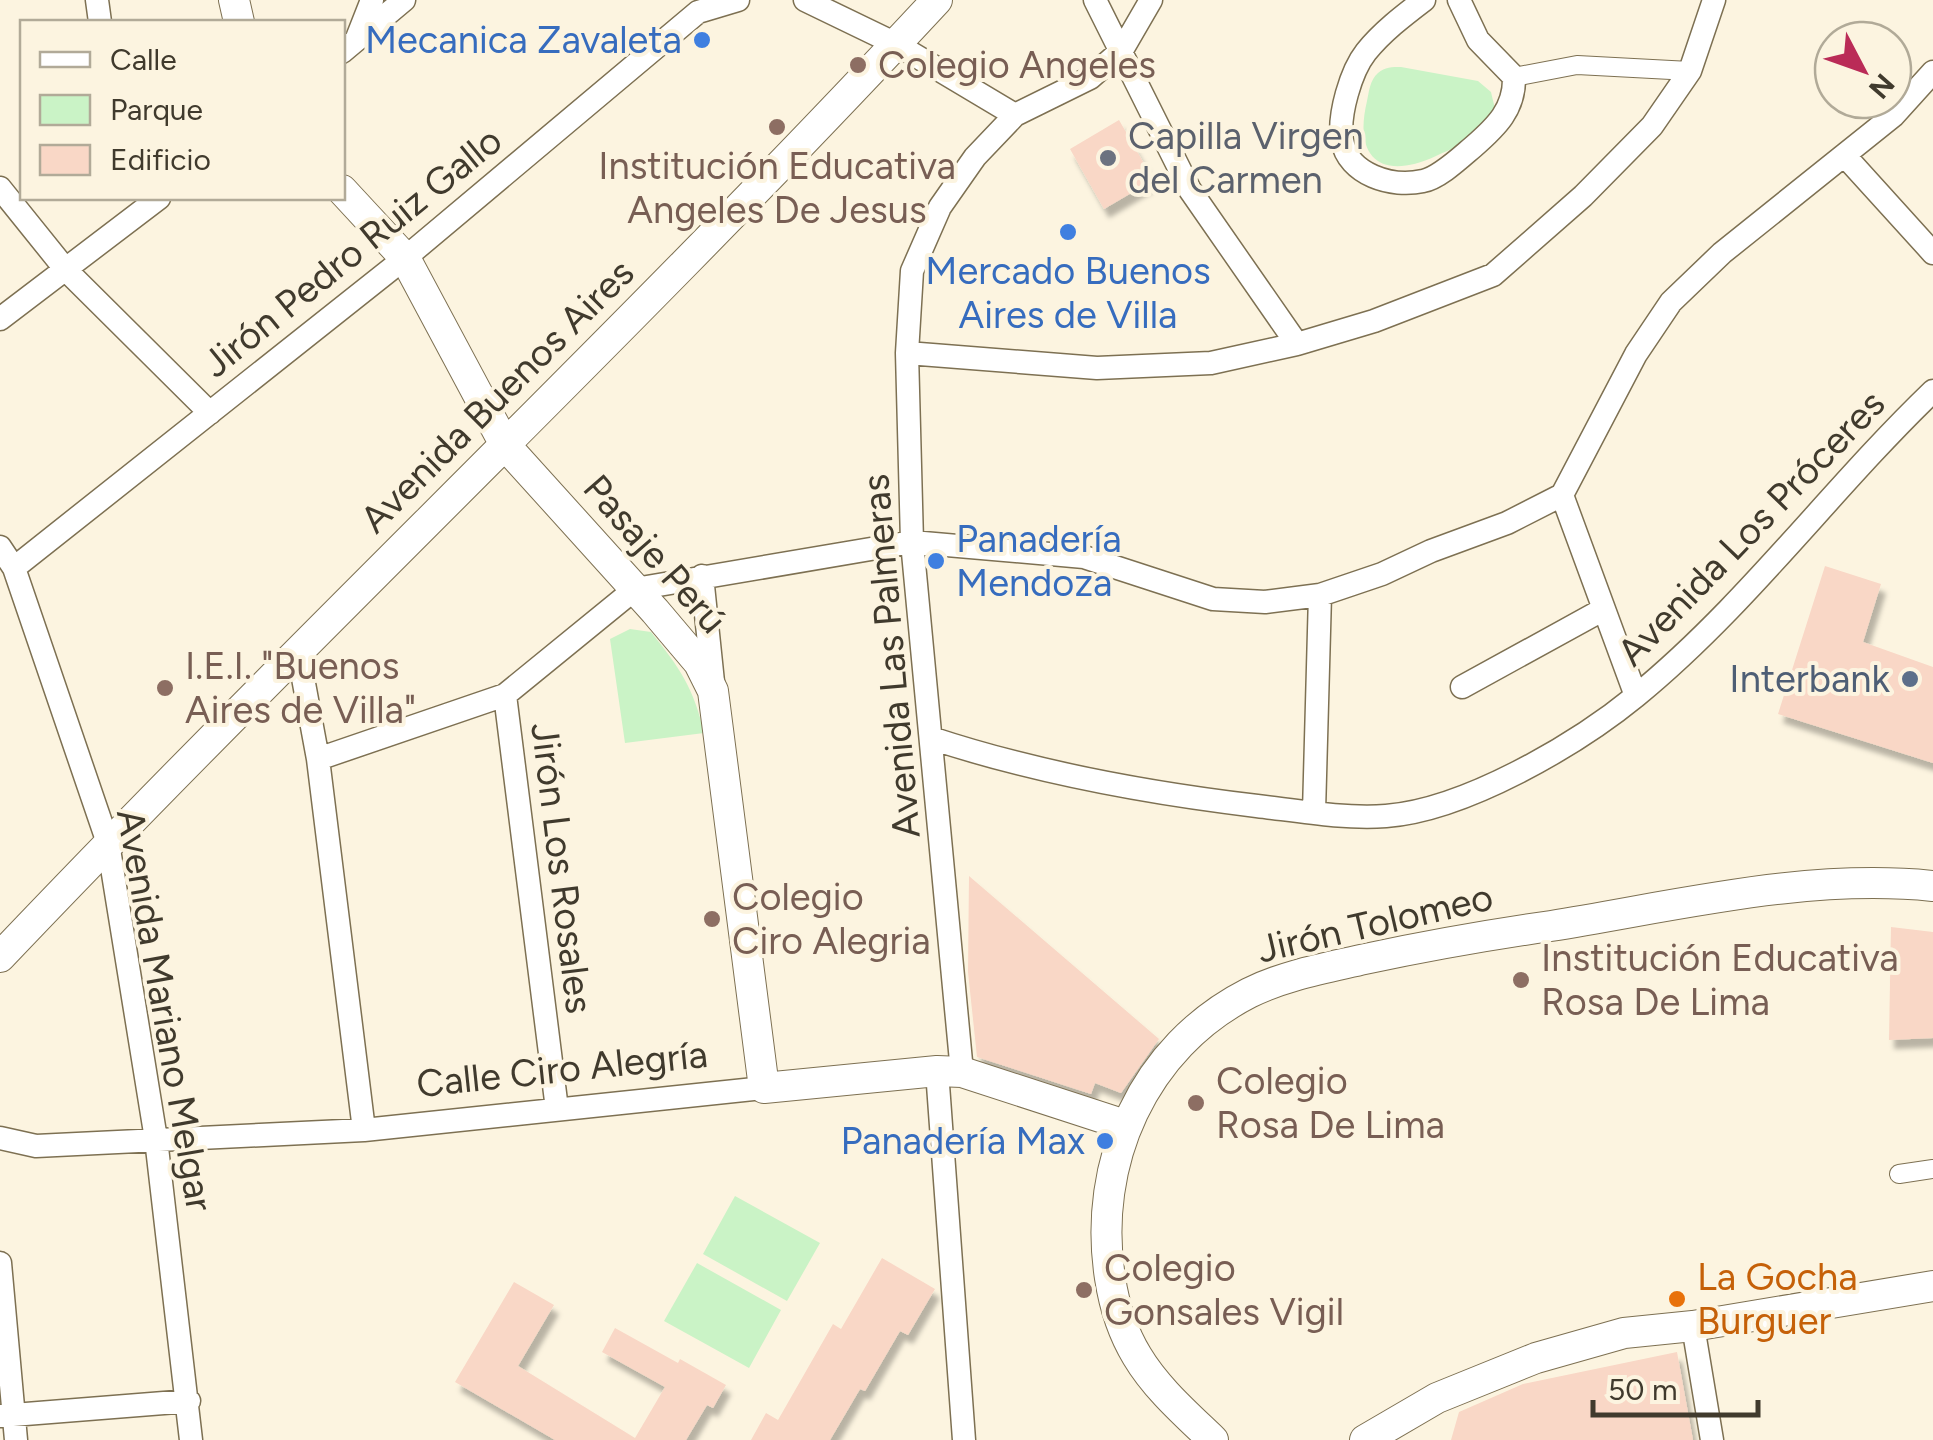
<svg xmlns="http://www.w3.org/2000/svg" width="1933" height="1440" font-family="Figtree,sans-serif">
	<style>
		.green { fill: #caf3c6 }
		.building { fill: #f9d7c6; filter: url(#shadow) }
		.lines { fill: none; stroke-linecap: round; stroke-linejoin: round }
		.pedestrian-casing { stroke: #7d7052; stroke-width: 20 }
		.minor-casing { stroke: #7d7052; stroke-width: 25 }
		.tertiary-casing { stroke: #7d7052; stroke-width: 32 }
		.pedestrian { stroke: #fff; stroke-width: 18 }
		.minor { stroke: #fff; stroke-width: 22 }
		.tertiary { stroke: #fff; stroke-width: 30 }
		.shop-dot { fill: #3f7fe0; stroke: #fcf4e0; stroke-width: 4 }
		.education-dot { fill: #8d6e63; stroke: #fcf4e0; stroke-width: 4 }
		.worship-dot { fill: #6b7280; stroke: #fcf4e0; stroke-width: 4 }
		.service-dot { fill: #5c6f8a; stroke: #fcf4e0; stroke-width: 4 }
		.food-dot { fill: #e8710a; stroke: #fcf4e0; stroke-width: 4 }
		.labels { text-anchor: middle; stroke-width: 8; stroke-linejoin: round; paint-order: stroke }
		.shop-label { font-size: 38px; fill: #366cbe; stroke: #fcf4e0; text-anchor: end }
		.education-label { font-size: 38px; fill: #785e54; stroke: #fcf4e0; text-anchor: start }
		.worship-label { font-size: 38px; fill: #5b616d; stroke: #fcf4e0; text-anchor: start }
		.street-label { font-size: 38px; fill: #403a2d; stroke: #fcf4e0 }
		.service-label { font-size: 38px; fill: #4e5e75; stroke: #fcf4e0; text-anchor: end }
		.food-label { font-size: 38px; fill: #c56008; stroke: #fcf4e0; text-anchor: start }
	</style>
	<defs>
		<filter id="shadow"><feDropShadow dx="5" dy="9" stdDeviation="2.5" flood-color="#0004"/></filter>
	</defs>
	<rect width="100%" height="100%" fill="#fcf4e0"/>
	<path class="green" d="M 1401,67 L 1478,81 L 1491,92 L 1495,109 C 1475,140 1469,141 1436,156 C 1382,181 1353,159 1367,101 C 1369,91 1370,80 1378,73 C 1385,67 1392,67 1401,67 Z
		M 630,629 L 651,632 C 679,667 694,688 704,733 L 625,743 L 610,639 Z
		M 735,1196 L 820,1243 L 787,1301 L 703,1254 Z
		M 697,1263 L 781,1310 L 749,1368 L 664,1321 Z"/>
	<path class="building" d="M 1119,120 L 1146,167 L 1142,169 L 1150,182 L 1104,209 L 1070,149 Z
		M 1825,566 L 1881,584 L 1863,642 L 1933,667 L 1933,763 L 1778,714 Z
		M 969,876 L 1159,1039 L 1121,1093 L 1095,1083 L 1091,1094 L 977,1057 L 968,972 Z
		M 1891,927 L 1933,932 L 1933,1038 L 1889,1040 Z
		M 882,1258 L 935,1289 L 908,1335 L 900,1331 L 865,1391 L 860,1389 L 830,1440 L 751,1440 L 766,1413 L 778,1420 L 833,1324 L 841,1329 Z
		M 514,1282 L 554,1305 L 518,1366 L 635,1438 L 665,1387 L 602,1352 L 615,1328 L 678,1363 L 680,1359 L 726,1385 L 713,1408 L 707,1405 L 686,1440 L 555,1440 L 455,1382 Z
		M 1677,1352 L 1693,1440 L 1451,1440 L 1459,1412 L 1523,1384 Z"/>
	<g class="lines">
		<g class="pedestrian-casing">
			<path id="pedestrian" d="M 1514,77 L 1577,65 L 1690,71
				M 1899,1174 L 1933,1169"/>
		</g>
		<g class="minor-casing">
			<path id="minor" d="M 97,0 L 100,22
				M 805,0 L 896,44 L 1015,115
				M 1095,0 L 1190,190 L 1297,344
				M 1424,0 C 1403,16 1382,32 1366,52 C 1351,71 1338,115 1342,140 C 1348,175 1392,188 1423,181 C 1439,178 1460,158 1473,147 C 1496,127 1515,109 1514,77 L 1478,40 L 1459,0
				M 357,38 L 372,0
				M 342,52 L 404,0
				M 1845,156 L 1933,253
				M 0,188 L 66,270 L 210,413
				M 0,319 L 159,198
				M 907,353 L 1097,368 L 1211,363 L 1297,344 L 1374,321 L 1493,275 L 1583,196 L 1652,126 L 1690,71 L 1714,0
				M 1562,495 L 1636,696
				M 0,547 L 14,568 L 108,843 L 156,1139 L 191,1440
				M 14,568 L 405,258 L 698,12 L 738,0
				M 702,576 L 713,682
				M 298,651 L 318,759 L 364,1130
				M 1462,687 L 1604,609
				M 505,695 L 557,1109
				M 931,738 C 1037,773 1147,793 1257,806 C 1299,811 1344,819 1386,816 C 1465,810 1576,745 1636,696 C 1746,606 1831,489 1933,391
				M 318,759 L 505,695 L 635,589 L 912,542 L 1084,557 L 1213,599 L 1265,602 L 1320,595 L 1382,574 L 1431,551 L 1507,523 L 1562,495 L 1636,354 L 1671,302 L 1722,253 L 1893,116 L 1933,72
				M 1314,812 L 1320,595
				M 937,1071 L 964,1440
				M 962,1072 L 912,542 L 907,353 L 912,271 L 940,207 L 975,157 L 1015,115 L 1090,78 L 1122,50 L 1151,0
				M 0,1138 L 36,1146 L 364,1130 L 764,1088
				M 0,1263 L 16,1440
				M 1693,1326 L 1712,1440
				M 0,1416 L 189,1401"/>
		</g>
		<g class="tertiary-casing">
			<path id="tertiary" d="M 234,0 L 239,22
				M 342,190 L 405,258 L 505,445 L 655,611 L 699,663 L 713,691 L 764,1088 L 937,1071 L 962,1072 L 1125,1125
				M 0,957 C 308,633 633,327 937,0
				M 1213,1440 C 1186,1414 1156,1388 1137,1356 C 1123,1333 1114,1304 1110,1278 C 1092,1163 1143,1047 1249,993 C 1285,975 1326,968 1365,959 C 1426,946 1488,935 1551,926 C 1676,906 1806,873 1933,886
				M 1365,1440 L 1437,1398 L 1536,1358 L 1624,1333 L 1693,1326 L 1933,1286"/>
		</g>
		<use href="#pedestrian" class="pedestrian"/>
		<use href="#minor" class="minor"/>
		<use href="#tertiary" class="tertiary"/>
	</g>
	<g class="shop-dot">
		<circle cx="702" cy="40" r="10"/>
		<circle cx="1068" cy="232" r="10"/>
		<circle cx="936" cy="561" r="10"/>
		<circle cx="1105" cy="1141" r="10"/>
	</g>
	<g class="education-dot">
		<circle cx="858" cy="65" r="10"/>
		<circle cx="777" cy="127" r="10"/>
		<circle cx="165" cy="688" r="10"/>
		<circle cx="712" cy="919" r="10"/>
		<circle cx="1521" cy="980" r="10"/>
		<circle cx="1196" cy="1103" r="10"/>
		<circle cx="1084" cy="1290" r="10"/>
	</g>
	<circle class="worship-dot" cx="1108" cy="158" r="10"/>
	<circle class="service-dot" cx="1910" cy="679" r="10"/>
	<circle class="food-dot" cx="1677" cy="1299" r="10"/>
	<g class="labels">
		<g class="shop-label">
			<text x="682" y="53">Mecanica Zavaleta</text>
			<text x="1068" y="284" text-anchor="middle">Mercado Buenos<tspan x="1068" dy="44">Aires de Villa</tspan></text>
			<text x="956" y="552" text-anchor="start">Panadería<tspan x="956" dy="44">Mendoza</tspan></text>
			<text x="1085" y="1154">Panadería Max</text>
		</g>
		<g class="education-label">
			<text x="878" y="78">Colegio Angeles</text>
			<text x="777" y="179" text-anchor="middle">Institución Educativa<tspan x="777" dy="44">Angeles De Jesus</tspan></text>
			<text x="185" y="679">I.E.I. "Buenos<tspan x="185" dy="44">Aires de Villa"</tspan></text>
			<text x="732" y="910">Colegio<tspan x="732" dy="44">Ciro Alegria</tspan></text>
			<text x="1541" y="971">Institución Educativa<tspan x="1541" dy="44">Rosa De Lima</tspan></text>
			<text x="1216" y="1094">Colegio<tspan x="1216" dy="44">Rosa De Lima</tspan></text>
			<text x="1104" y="1281">Colegio<tspan x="1104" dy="44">Gonsales Vigil</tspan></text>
		</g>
		<g class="worship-label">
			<text x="1128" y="149">Capilla Virgen<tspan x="1128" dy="44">del Carmen</tspan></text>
		</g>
		<g class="street-label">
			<text transform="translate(352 252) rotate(-39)" y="13">Jirón Pedro Ruiz Gallo</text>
			<text transform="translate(497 396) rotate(-45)" y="13">Avenida Buenos Aires</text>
			<text transform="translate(1751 528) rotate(-46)" y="13">Avenida Los Próceres</text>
			<text transform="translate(655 554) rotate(49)" y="13">Pasaje Perú</text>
			<text transform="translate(891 656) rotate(-95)" y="13">Avenida Las Palmeras</text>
			<text transform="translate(562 868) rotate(83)" y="13">Jirón Los Rosales</text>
			<text transform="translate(1375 923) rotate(-13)" y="13">Jirón Tolomeo</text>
			<text transform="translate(165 1010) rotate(80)" y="13">Avenida Mariano Melgar</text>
			<text transform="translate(562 1069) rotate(-6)" y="13">Calle Ciro Alegría</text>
		</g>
		<g class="service-label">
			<text x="1890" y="692">Interbank</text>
		</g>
		<g class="food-label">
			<text x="1697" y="1290">La Gocha<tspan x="1697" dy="44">Burguer</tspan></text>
		</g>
	</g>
	<rect x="20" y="20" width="325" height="180" fill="#fcf4e0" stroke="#b1aa98" stroke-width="2.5"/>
	<rect x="40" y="52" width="50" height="15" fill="#ffffff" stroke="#b1aa98" stroke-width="2.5"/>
	<text x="110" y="70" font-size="30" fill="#403a2d">Calle</text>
	<rect x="40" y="95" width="50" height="30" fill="#caf3c6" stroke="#b1aa98" stroke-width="2.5"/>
	<text x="110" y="120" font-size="30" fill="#403a2d">Parque</text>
	<rect x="40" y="145" width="50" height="30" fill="#f9d7c6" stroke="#b1aa98" stroke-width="2.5"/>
	<text x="110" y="170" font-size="30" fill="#403a2d">Edificio</text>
	<g transform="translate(1863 70) rotate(131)"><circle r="48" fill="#fcf4e0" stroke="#b1aa98" stroke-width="2.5"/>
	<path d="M0-8L18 38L0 25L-18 38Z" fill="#ba2b57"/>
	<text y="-15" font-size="28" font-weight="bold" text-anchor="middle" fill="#403a2d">N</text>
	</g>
	<path d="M1593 1400v15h165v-15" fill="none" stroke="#403a2d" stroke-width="5"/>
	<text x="1608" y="1400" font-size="30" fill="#403a2d" stroke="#fcf4e0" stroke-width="8" paint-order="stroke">50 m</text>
</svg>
